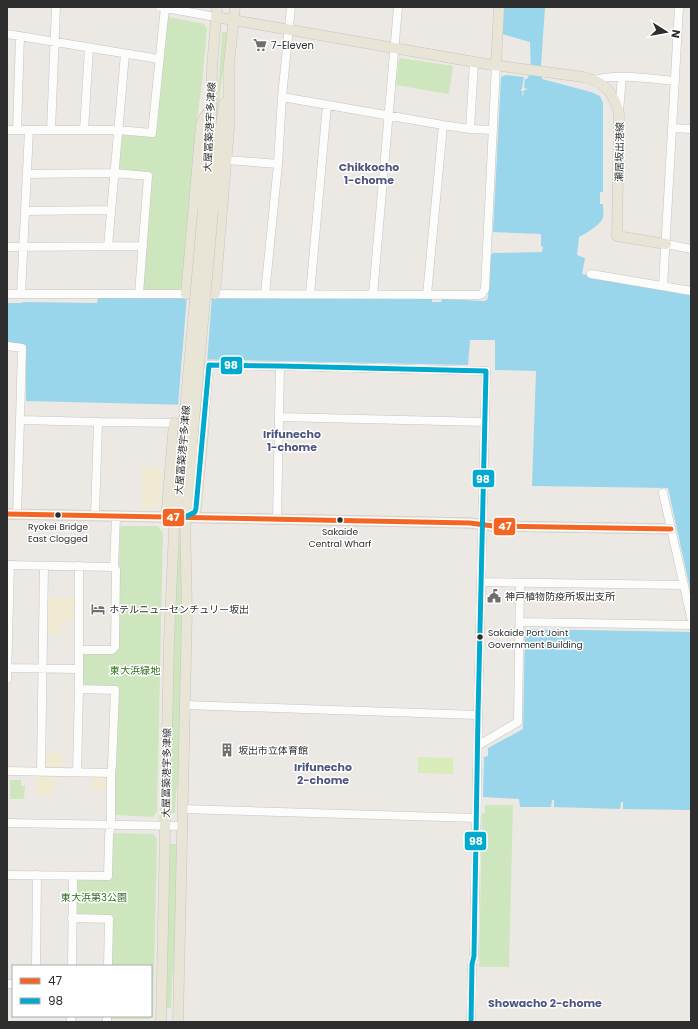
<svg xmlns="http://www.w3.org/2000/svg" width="698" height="1029" font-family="Poppins,'Noto Sans JP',sans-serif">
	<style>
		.green { fill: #cee6be }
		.sand { fill: #f0ead3 }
		.pitch { fill: #d9eabb }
		.water { fill: #99d6ec }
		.pier { fill: #ece8e4 }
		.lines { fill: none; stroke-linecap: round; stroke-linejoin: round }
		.minor-casing { stroke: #c5c4c5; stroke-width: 9 }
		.major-casing { stroke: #c6c5c4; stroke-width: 11 }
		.minor { stroke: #fcfcfb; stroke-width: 8 }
		.major { stroke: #e8e4d6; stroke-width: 10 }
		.major-bridge-casing { stroke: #c6c5c4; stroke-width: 11; stroke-linecap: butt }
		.major-bridge { stroke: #e8e4d6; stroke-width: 10 }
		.bus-1-casing { stroke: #fff; stroke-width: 8 }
		.bus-2-casing { stroke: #fff; stroke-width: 8 }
		.bus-1 { stroke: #f26522; stroke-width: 5 }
		.bus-2 { stroke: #00a9ce; stroke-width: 5 }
		.bus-dot { fill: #2e2e2e; stroke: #fff; stroke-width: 1.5 }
		.labels { text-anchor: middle; stroke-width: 3; stroke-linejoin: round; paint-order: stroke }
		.bus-label { font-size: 9px; fill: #2e2e2e; stroke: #fff }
		.poi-label { font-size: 10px; fill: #2e2e2e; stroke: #fff; text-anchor: start }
		.street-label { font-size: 10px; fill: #2e2e2e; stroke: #fff }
		.park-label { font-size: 10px; fill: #2c6e1b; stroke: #fff }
		.neighbourhood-label { font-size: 11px; font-weight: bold; fill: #4d5680; stroke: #fff }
		.line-badge { stroke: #fff; stroke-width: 1.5 }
		.badge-label { font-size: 11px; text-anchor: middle; font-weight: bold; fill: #fff }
	</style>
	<rect width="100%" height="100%" fill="#ece8e4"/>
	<path class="green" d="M 168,17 L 204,24 L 207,29 L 202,84 L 196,126 L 182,287 L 180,290 L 142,290 L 151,175 L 118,170 L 121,135 L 123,134 L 154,136 Z
		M 222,32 L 228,32 L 216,123 Z
		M 401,58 L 453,66 L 449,94 L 396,85 L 399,59 Z
		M 121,526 L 157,526 L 163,533 L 157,812 L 153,817 L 117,815 L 114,813 L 116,688 L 83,686 L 82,653 L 84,651 L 117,651 L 120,528 Z
		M 180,532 L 181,532 L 182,617 L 179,772 L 176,793 L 175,813 L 168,813 L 174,588 L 177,572 Z
		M 10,780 L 21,780 L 21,786 L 25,786 L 24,799 L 10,799 Z
		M 485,805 L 513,805 L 509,967 L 479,967 L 482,813 L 485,813 Z
		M 115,833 L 153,834 L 157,839 L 153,1015 L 150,1019 L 111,1019 L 110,1017 L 110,1016 L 151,1016 L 151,966 L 111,966 L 112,916 L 79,915 L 77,913 L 77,881 L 79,879 L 112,879 L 113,835 Z
		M 168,844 L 177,844 L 175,955 L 172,978 L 171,1008 L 164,1008 Z"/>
	<path class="sand" d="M 142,468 L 159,468 L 162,471 L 161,502 L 155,508 L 142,509 Z
		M 46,597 L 76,598 L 76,621 L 60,621 L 60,634 L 46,634 Z
		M 44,752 L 62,753 L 62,768 L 44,768 Z
		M 37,774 L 55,775 L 54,795 L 36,795 Z
		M 92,775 L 105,775 L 108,778 L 108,790 L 92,790 Z"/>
	<path class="pitch" d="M 418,757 L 453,758 L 453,774 L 418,773 Z"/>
	<path class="water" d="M 504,7 L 545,7 L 541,65 L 542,79 L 591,92 L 600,96 L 603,103 L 603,192 L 600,192 L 600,204 L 603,204 C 603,208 604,215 603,218 C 600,225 585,234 579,237 L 577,255 L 585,258 L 582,274 L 691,294 L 691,593 L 668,488 L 532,486 L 536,371 L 495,370 L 495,340 L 470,340 L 468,365 L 182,359 L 181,372 L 192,405 L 26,401 L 26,345 L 7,345 L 7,303 L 22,303 L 23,302 L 97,303 L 98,298 L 432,299 L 432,302 L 441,302 L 442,299 L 484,301 L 487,300 L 488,297 L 490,256 L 493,253 L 542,252 L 543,247 L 541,246 L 541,234 L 493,232 L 501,77 L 506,75 L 524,77 L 522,89 L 521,89 L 521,91 L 523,91 L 522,95 L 523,96 L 524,90 L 526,90 L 527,89 L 524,88 L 525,79 L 527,79 L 531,72 L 530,42 L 502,34 Z
		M 525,629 L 691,632 L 691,810 L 623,809 L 623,802 L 621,802 L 620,809 L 554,807 L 554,800 L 552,800 L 551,807 L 520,807 L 519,799 L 483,797 L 484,757 L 488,756 L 488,748 L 523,729 Z"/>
	<path class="pier" d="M 187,296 L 212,296 L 207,362 L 184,361 L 183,370 L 196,370 L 193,407 L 178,406 Z"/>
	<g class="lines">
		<g class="minor-casing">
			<path id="minor" d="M 160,7 L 216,17
				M 7,34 L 159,59
				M 595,80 C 614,73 653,79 675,81
				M 282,97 L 443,125 L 470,129 L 493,130
				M 619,111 L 622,77
				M 672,128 L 691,129
				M 470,129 L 474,62
				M 7,130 L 118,130 L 152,133 L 165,7
				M 17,130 L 20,36
				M 51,130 L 56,7
				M 84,130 L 89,48
				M 227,160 L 278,164
				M 27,174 L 114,173 L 148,176 L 139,294
				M 25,211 L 110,210
				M 666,244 L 691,249
				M 108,246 L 125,54
				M 7,247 L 143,246
				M 591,274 L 691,291
				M 663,286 L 679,7
				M 7,294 L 192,294
				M 21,294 L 29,130
				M 210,294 L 479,295 L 482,294 L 485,289 L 496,65
				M 265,294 L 278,164 L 282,97 L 291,7
				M 310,294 L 327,105
				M 373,295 L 398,7
				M 427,295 L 443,125
				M 7,346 L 22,348 L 20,420
				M 279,417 L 485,422
				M 198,423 L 204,423 L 209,365 L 280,366 L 486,371 L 478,715 L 474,956 L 472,964 L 471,1022
				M 663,493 L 691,617
				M 17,514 L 20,420 L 98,422 L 179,423
				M 95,516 L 98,422
				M 277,519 L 280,366
				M 7,565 L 114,567
				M 481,582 L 684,585
				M 520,622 L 691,625
				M 79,650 L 112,650 L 115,647 L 116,570 L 114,567 L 116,517
				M 7,668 L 79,669
				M 7,679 L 10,565
				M 185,705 L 478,715
				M 477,746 L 518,722 L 520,583
				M 7,771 L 111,773
				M 41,772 L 44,566
				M 77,772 L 79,689 L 79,566
				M 183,809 L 476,818
				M 7,823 L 183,826
				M 7,875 L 108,876 L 109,835 L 111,825 L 111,773 L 112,766 L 115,690 L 79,689
				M 72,918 L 109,919 L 108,966
				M 36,966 L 37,875
				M 72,966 L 73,876
				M 7,984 L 13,984
				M 71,1016 L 71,1022
				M 107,1022 L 107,1016"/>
		</g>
		<g class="major-casing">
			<path id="major" d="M 216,17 L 486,64 L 583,77 C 606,82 613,93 619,113 L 617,236 L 666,244
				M 496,65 L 499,7
				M 228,74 L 235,7
				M 203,210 L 211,127 L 212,67 L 217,7
				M 213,211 L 221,127 L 224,103
				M 186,294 L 201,125 L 204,118 L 211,108
				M 215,294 L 229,128 L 229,68
				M 174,423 L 167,508 L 167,513 L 175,517
				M 7,514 L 470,523 L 493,526 L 671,529
				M 185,517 L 195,512 L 196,508 L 204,423
				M 161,1022 L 169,641 L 174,530 L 182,443
				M 178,1022 L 187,610 L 185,517 L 192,443"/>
		</g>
		<use href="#minor" class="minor"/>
		<use href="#major" class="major"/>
		<g class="major-bridge-casing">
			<path id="major-bridge" d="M 182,443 L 203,210
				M 192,443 L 213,211"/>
		</g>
		<use href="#major-bridge" class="major-bridge"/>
		<g class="bus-1-casing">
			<path id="bus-1" d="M 7,514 L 470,523 L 493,526 L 671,529"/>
		</g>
		<g class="bus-2-casing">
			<path id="bus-2" d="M 185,517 L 195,512 L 196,508 L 209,365 L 280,366 L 486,371 L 478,715 L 474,956 L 472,964 L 471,1022"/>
		</g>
		<use href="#bus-1" class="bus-1"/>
		<use href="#bus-2" class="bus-2"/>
	</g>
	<defs>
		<g id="supermarket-bare" transform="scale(1.08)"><path d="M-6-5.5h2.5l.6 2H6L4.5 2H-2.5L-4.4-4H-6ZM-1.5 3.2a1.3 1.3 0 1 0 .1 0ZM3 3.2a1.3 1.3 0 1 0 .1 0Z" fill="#706f6e" stroke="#fff" stroke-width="2.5" paint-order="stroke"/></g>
		<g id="civic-bare" transform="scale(1.08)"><path d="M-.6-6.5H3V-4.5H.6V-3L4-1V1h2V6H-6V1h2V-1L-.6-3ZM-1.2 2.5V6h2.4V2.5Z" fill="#706f6e" stroke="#fff" stroke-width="2.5" paint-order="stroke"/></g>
		<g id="hotel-bare" transform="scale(1.08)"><path d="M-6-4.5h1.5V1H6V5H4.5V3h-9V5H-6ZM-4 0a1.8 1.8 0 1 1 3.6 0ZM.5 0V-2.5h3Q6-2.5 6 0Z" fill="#706f6e" stroke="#fff" stroke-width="2.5" paint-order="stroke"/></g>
		<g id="building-bare" transform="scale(1.08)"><path d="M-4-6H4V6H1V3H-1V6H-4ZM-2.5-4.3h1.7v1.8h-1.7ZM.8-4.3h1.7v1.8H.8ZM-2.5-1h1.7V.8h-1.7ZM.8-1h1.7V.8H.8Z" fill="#706f6e" stroke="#fff" stroke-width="2.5" paint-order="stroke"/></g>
	</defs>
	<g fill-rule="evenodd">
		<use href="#supermarket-bare" x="260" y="45"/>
		<use href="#civic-bare" x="494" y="596"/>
		<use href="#hotel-bare" x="98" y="609"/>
		<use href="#building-bare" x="227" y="750"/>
	</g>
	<g class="bus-dot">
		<circle cx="58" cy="515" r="3.5"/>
		<circle cx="340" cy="520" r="3.5"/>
		<circle cx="480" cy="637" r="3.5"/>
	</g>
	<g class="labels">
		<g class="bus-label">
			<text x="58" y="530">Ryokei Bridge<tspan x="58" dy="12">East Clogged</tspan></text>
			<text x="340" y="535">Sakaide<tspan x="340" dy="12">Central Wharf</tspan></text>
			<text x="488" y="636" text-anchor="start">Sakaide Port Joint<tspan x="488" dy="12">Government Building</tspan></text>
		</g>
		<g class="poi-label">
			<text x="271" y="49">7-Eleven</text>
			<text x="505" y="600">神戸植物防疫所坂出支所</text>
			<text x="109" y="613">ホテルニューセンチュリー坂出</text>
			<text x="238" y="754">坂出市立体育館</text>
		</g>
		<g class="street-label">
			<text transform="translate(209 127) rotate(-87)" y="4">大屋冨築港宇多津線</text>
			<text transform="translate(619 152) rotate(-89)" y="4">瀬居坂出港線</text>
			<text transform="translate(182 450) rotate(-85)" y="4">大屋冨築港宇多津線</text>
			<text transform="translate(166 773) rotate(-89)" y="4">大屋冨築港宇多津線</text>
		</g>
		<g class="park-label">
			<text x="135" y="674">東大浜緑地</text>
			<text x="94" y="901">東大浜第3公園</text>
		</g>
		<g class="neighbourhood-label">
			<text x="369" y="171">Chikkocho<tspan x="369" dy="13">1-chome</tspan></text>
			<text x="292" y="438">Irifunecho<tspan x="292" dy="13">1-chome</tspan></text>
			<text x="323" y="771">Irifunecho<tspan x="323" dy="13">2-chome</tspan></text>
			<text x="545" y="1007">Showacho 2-chome</text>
		</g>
	</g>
	<g class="line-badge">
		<rect x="220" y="356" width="23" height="19" rx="4" fill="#00a9ce"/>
		<rect x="472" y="469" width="23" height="19" rx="4" fill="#00a9ce"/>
		<rect x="162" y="508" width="23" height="19" rx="4" fill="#f26522"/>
		<rect x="493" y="517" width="23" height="19" rx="4" fill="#f26522"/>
		<rect x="464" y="831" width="23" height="20" rx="4" fill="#00a9ce"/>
	</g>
	<g class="badge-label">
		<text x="231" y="369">98</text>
		<text x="483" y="483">98</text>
		<text x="173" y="521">47</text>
		<text x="505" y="530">47</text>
		<text x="476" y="845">98</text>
	</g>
	<rect width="698" height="1029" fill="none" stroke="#2e2e2e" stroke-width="16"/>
	<rect x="12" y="965" width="140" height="52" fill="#ffffff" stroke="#ababab"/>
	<rect x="20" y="978" width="20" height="6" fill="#f26522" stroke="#ababab"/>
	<text x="48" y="985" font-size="12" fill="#2e2e2e">47</text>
	<rect x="20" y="998" width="20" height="6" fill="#00a9ce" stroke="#ababab"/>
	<text x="48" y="1005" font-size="12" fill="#2e2e2e">98</text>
	<g transform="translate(666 32) rotate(101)" stroke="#ffffff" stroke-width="3" paint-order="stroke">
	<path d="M0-3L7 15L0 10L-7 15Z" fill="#2e2e2e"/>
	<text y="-6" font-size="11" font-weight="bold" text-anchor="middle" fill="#2e2e2e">N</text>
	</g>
</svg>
